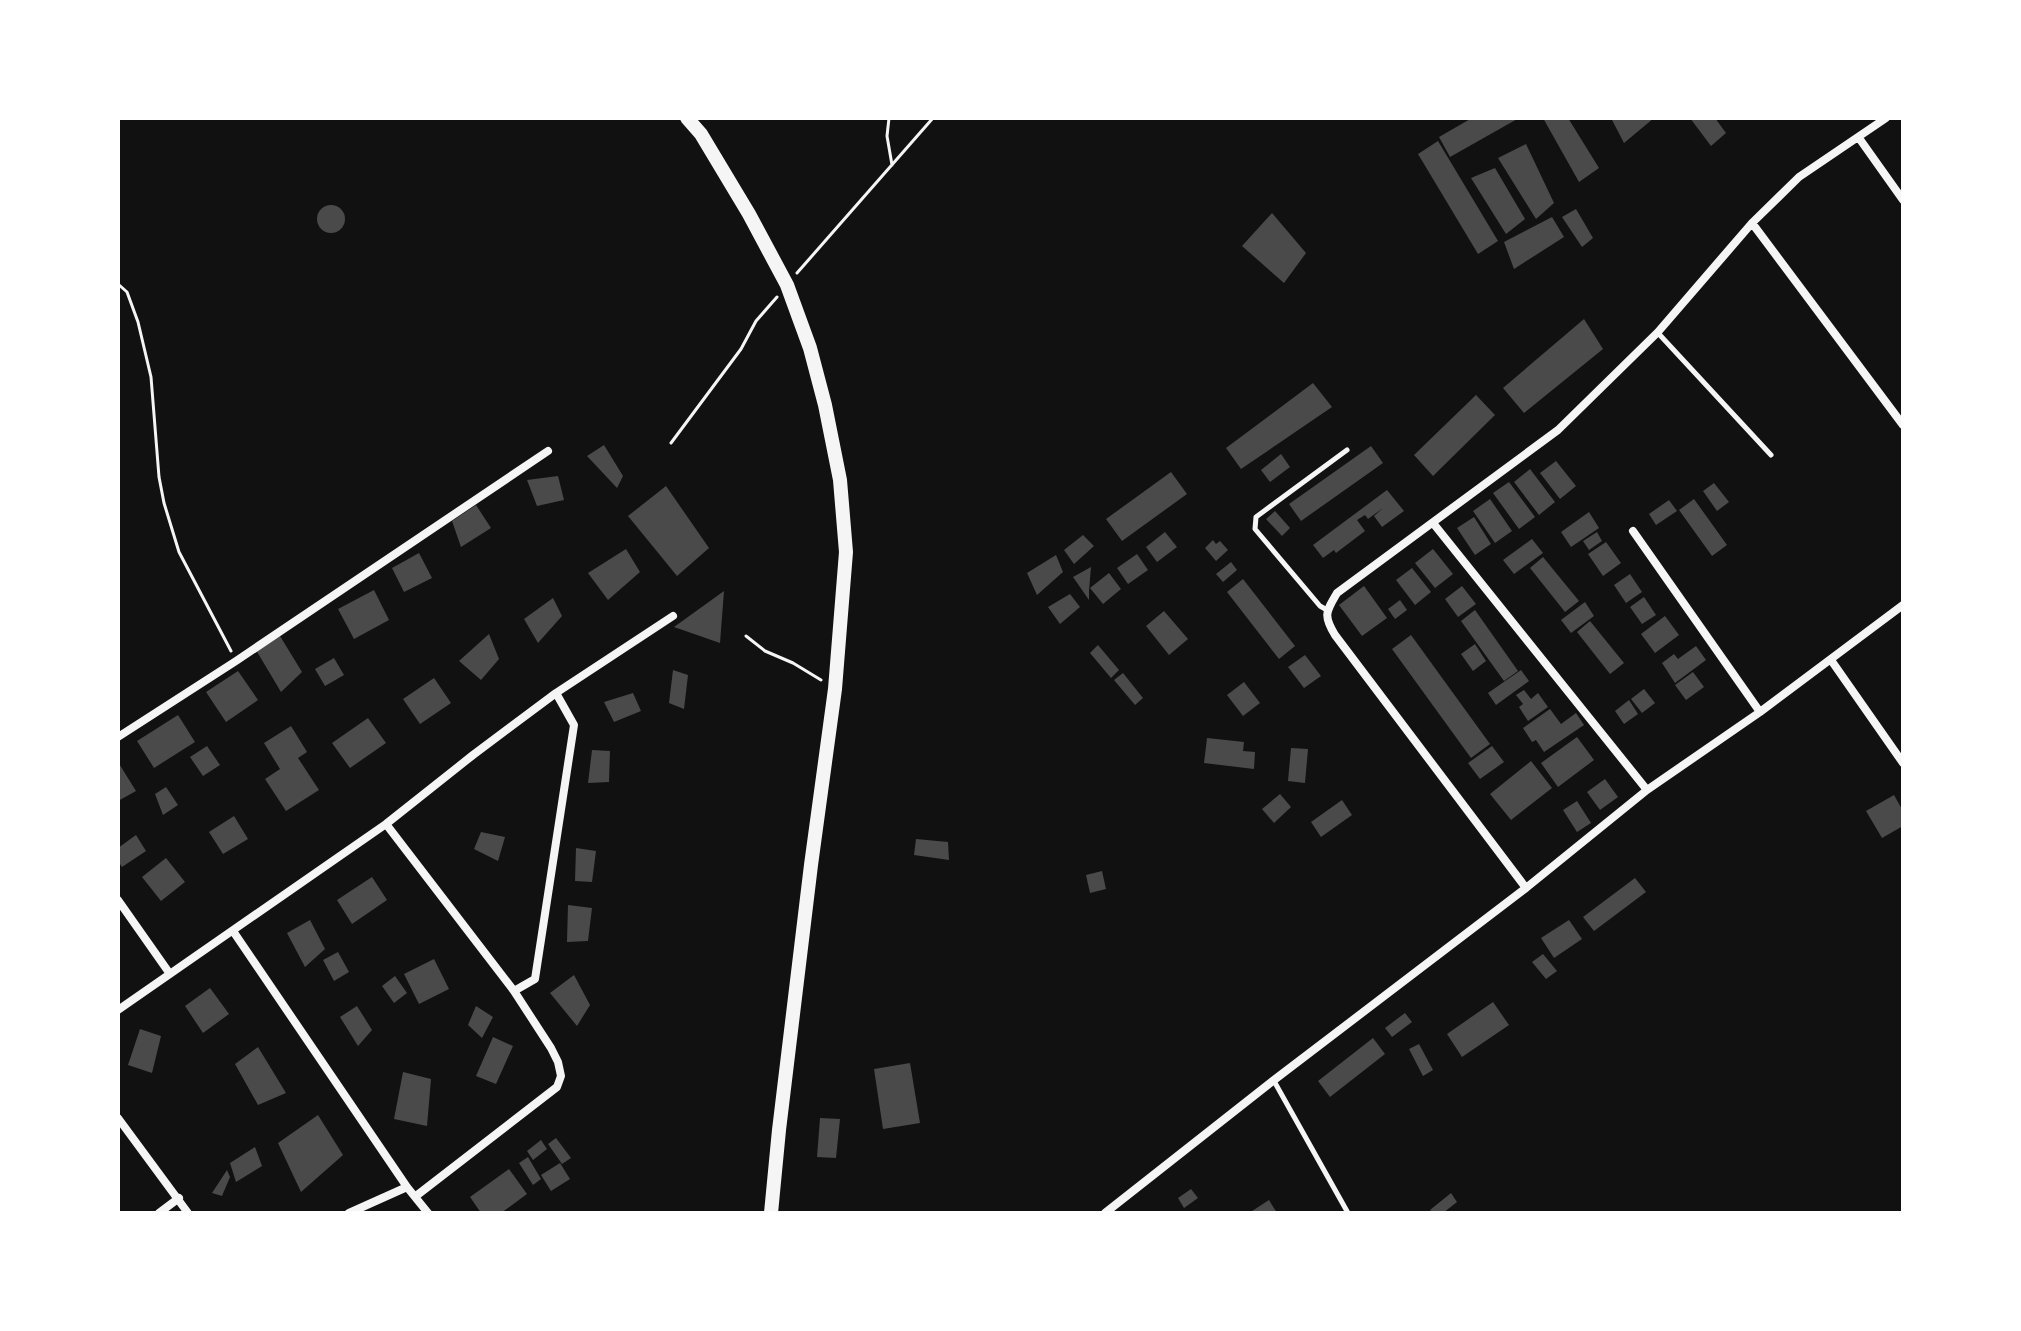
<svg xmlns="http://www.w3.org/2000/svg" width="2021" height="1331" font-family="'DejaVu Sans',sans-serif">
	<style>
		.building { fill: #4a4a4a }
		.lines { fill: none; stroke-linecap: round; stroke-linejoin: round }
		.path { stroke: #f5f5f5; stroke-width: 3 }
		.service { stroke: #f5f5f5; stroke-width: 5 }
		.minor { stroke: #f5f5f5; stroke-width: 8 }
		.secondary { stroke: #f5f5f5; stroke-width: 14 }
	</style>
	<rect width="100%" height="100%" fill="#111"/>
	<path class="building" d="M 1472,118 L 1519,118 L 1450,157 L 1439,137 Z
		M 1543,118 L 1568,118 L 1599,168 L 1579,182 Z
		M 1611,118 L 1654,118 L 1624,143 Z
		M 1690,118 L 1715,118 L 1726,133 L 1711,146 Z
		M 1438,141 L 1498,241 L 1478,254 L 1418,154 Z
		M 1526,144 L 1554,203 L 1536,219 L 1498,158 Z
		M 1495,168 L 1525,219 L 1506,234 L 1471,178 Z
		M317 219a14 14 0 1 1 28 0a14 14 0 1 1-28 0Z
		M 1576,209 L 1593,238 L 1582,247 L 1562,217 Z
		M 1272,213 L 1306,253 L 1284,283 L 1242,246 Z
		M 1552,217 L 1564,237 L 1514,269 L 1504,242 Z
		M 1584,319 L 1603,349 L 1524,413 L 1503,388 Z
		M 1313,383 L 1332,407 L 1241,469 L 1226,448 Z
		M 1476,395 L 1495,415 L 1433,476 L 1414,455 Z
		M 604,445 L 623,476 L 617,488 L 587,456 Z
		M 1371,446 L 1383,463 L 1301,521 L 1289,504 Z
		M 1281,454 L 1290,467 L 1270,482 L 1261,470 Z
		M 1556,461 L 1576,486 L 1560,499 L 1540,473 Z
		M 1530,469 L 1555,502 L 1539,515 L 1514,482 Z
		M 1171,472 L 1187,494 L 1122,541 L 1106,519 Z
		M 558,476 L 564,500 L 537,506 L 527,480 Z
		M 1509,482 L 1535,517 L 1519,529 L 1493,493 Z
		M 1714,483 L 1729,502 L 1717,511 L 1703,491 Z
		M 666,486 L 709,548 L 677,576 L 628,516 Z
		M 1387,490 L 1404,511 L 1382,527 L 1374,516 L 1383,508 L 1368,519 L 1365,515 L 1357,520 L 1365,531 L 1336,553 L 1334,550 L 1323,558 L 1313,545 Z
		M 1490,499 L 1512,531 L 1495,543 L 1473,511 Z
		M 1694,499 L 1727,545 L 1712,556 L 1679,510 Z
		M 1669,500 L 1677,511 L 1656,525 L 1649,514 Z
		M 476,505 L 491,528 L 461,547 L 452,521 Z
		M 1275,511 L 1290,528 L 1282,536 L 1266,519 Z
		M 1589,512 L 1599,528 L 1571,547 L 1561,532 Z
		M 1474,517 L 1491,544 L 1475,555 L 1457,528 Z
		M 1165,532 L 1177,547 L 1157,562 L 1146,547 Z
		M 1597,532 L 1602,541 L 1589,550 L 1583,541 Z
		M 1083,535 L 1094,546 L 1074,564 L 1064,550 Z
		M 1532,539 L 1543,553 L 1514,574 L 1503,560 Z
		M 1213,540 L 1216,544 L 1220,541 L 1228,550 L 1216,561 L 1205,548 Z
		M 1606,542 L 1621,563 L 1603,576 L 1588,554 Z
		M 626,549 L 640,572 L 608,600 L 588,573 Z
		M 1433,549 L 1453,574 L 1435,588 L 1415,563 Z
		M 419,553 L 432,578 L 404,592 L 392,568 Z
		M 1137,554 L 1148,570 L 1128,584 L 1117,568 Z
		M 1056,555 L 1063,572 L 1037,595 L 1027,573 Z
		M 1543,557 L 1579,601 L 1565,612 L 1530,568 Z
		M 1231,562 L 1237,570 L 1223,582 L 1216,574 Z
		M 1091,567 L 1089,591 L 1089,600 L 1073,577 Z
		M 1412,568 L 1431,592 L 1415,605 L 1396,580 Z
		M 1109,573 L 1121,589 L 1103,604 L 1090,588 Z
		M 1630,574 L 1642,592 L 1626,603 L 1614,585 Z
		M 1243,579 L 1295,646 L 1279,659 L 1227,592 Z
		M 1364,586 L 1387,618 L 1362,636 L 1339,605 Z
		M 1462,586 L 1476,604 L 1458,617 L 1445,599 Z
		M 374,590 L 389,620 L 354,639 L 338,609 Z
		M 724,591 L 720,643 L 674,627 Z
		M 1070,594 L 1080,607 L 1060,624 L 1048,607 Z
		M 1644,597 L 1656,615 L 1642,624 L 1630,607 Z
		M 553,598 L 562,616 L 538,643 L 524,619 Z
		M 1400,600 L 1407,610 L 1395,619 L 1388,609 Z
		M 1585,602 L 1594,616 L 1571,633 L 1561,620 Z
		M 1475,610 L 1518,671 L 1504,681 L 1461,621 Z
		M 1164,611 L 1188,639 L 1169,655 L 1146,626 Z
		M 1665,616 L 1679,635 L 1655,653 L 1641,634 Z
		M 1590,621 L 1624,663 L 1610,674 L 1577,632 Z
		M 489,634 L 499,659 L 481,680 L 459,661 Z
		M 1411,635 L 1490,744 L 1471,758 L 1392,649 Z
		M 280,636 L 302,672 L 281,692 L 256,650 Z
		M 1475,644 L 1486,661 L 1473,671 L 1461,654 Z
		M 1098,645 L 1119,670 L 1111,678 L 1090,653 Z
		M 1696,646 L 1706,660 L 1675,683 L 1662,663 L 1674,654 L 1678,659 Z
		M 1305,655 L 1321,676 L 1304,688 L 1288,667 Z
		M 334,658 L 344,675 L 325,686 L 315,669 Z
		M 673,670 L 688,675 L 684,709 L 669,703 Z
		M 1521,670 L 1529,681 L 1496,705 L 1488,693 Z
		M 238,671 L 258,700 L 226,722 L 206,692 Z
		M 1693,672 L 1704,687 L 1686,700 L 1675,685 Z
		M 1123,673 L 1143,698 L 1135,705 L 1114,680 Z
		M 434,678 L 451,703 L 420,724 L 403,699 Z
		M 1244,682 L 1260,703 L 1243,716 L 1227,695 Z
		M 1644,689 L 1655,703 L 1642,713 L 1631,699 Z
		M 1524,690 L 1531,699 L 1538,693 L 1548,707 L 1528,721 L 1519,707 L 1523,704 L 1516,695 Z
		M 633,693 L 641,711 L 614,722 L 604,702 Z
		M 1629,700 L 1638,714 L 1624,724 L 1615,711 Z
		M 1550,709 L 1561,724 L 1576,713 L 1584,725 L 1544,752 L 1536,740 L 1532,742 L 1523,728 Z
		M 178,715 L 195,742 L 154,768 L 137,741 Z
		M 368,718 L 386,743 L 350,768 L 332,743 Z
		M 291,726 L 307,752 L 298,758 L 319,790 L 286,811 L 265,779 L 280,769 L 264,743 Z
		M 1577,737 L 1594,760 L 1558,787 L 1541,763 Z
		M 1207,738 L 1244,742 L 1243,751 L 1255,752 L 1254,769 L 1204,763 Z
		M 207,746 L 220,765 L 203,776 L 190,757 Z
		M 1492,746 L 1504,762 L 1480,779 L 1468,763 Z
		M 1291,748 L 1308,749 L 1305,783 L 1288,781 Z
		M 592,750 L 610,751 L 609,782 L 588,783 Z
		M 1531,761 L 1552,788 L 1511,820 L 1490,794 Z
		M 118,762 L 136,791 L 118,801 Z
		M 1605,779 L 1618,797 L 1600,810 L 1587,792 Z
		M 166,787 L 178,805 L 163,815 L 155,794 Z
		M 1280,794 L 1291,807 L 1274,823 L 1262,809 Z
		M 1894,795 L 1903,811 L 1903,826 L 1882,838 L 1866,811 Z
		M 1342,800 L 1352,815 L 1321,837 L 1311,822 Z
		M 1577,801 L 1591,823 L 1577,832 L 1563,810 Z
		M 234,816 L 248,839 L 223,854 L 209,832 Z
		M 481,832 L 505,837 L 498,861 L 474,849 Z
		M 136,835 L 146,851 L 122,867 L 118,861 L 118,848 Z
		M 916,839 L 948,842 L 949,860 L 914,855 Z
		M 576,848 L 596,851 L 592,882 L 575,881 Z
		M 166,858 L 185,882 L 161,901 L 142,877 Z
		M 1102,871 L 1106,889 L 1090,893 L 1086,875 Z
		M 372,877 L 387,900 L 352,924 L 337,900 Z
		M 1635,878 L 1646,892 L 1594,931 L 1583,917 Z
		M 568,905 L 592,908 L 588,941 L 567,942 Z
		M 310,920 L 325,949 L 305,967 L 287,933 Z
		M 1569,920 L 1582,939 L 1554,958 L 1541,938 Z
		M 338,952 L 349,972 L 334,981 L 323,960 Z
		M 1543,954 L 1557,971 L 1546,979 L 1532,962 Z
		M 434,959 L 449,989 L 419,1004 L 404,974 Z
		M 574,975 L 590,1005 L 577,1026 L 550,993 Z
		M 395,976 L 407,993 L 394,1003 L 382,986 Z
		M 210,988 L 229,1014 L 203,1033 L 185,1006 Z
		M 1493,1002 L 1509,1025 L 1462,1057 L 1447,1034 Z
		M 357,1006 L 372,1030 L 358,1046 L 340,1017 Z
		M 476,1006 L 493,1017 L 482,1038 L 468,1025 Z
		M 1405,1013 L 1412,1022 L 1392,1037 L 1385,1028 Z
		M 140,1029 L 161,1036 L 152,1073 L 128,1065 Z
		M 493,1037 L 513,1046 L 496,1084 L 476,1076 Z
		M 1373,1038 L 1385,1054 L 1330,1097 L 1318,1081 Z
		M 1419,1044 L 1433,1070 L 1423,1076 L 1409,1049 Z
		M 258,1047 L 286,1093 L 258,1105 L 235,1064 Z
		M 910,1063 L 920,1123 L 883,1129 L 874,1069 Z
		M 403,1072 L 431,1079 L 427,1126 L 394,1119 Z
		M 318,1115 L 343,1155 L 301,1192 L 278,1143 Z
		M 820,1118 L 840,1119 L 836,1158 L 817,1157 Z
		M 556,1138 L 571,1158 L 562,1164 L 548,1144 Z
		M 541,1140 L 547,1149 L 533,1160 L 527,1151 Z
		M 255,1147 L 262,1166 L 236,1182 L 230,1163 Z
		M 528,1157 L 541,1179 L 533,1185 L 519,1163 Z
		M 560,1163 L 570,1179 L 551,1191 L 541,1175 Z
		M 509,1169 L 527,1194 L 501,1213 L 481,1213 L 470,1197 Z
		M 227,1170 L 230,1177 L 222,1196 L 212,1193 Z
		M 1191,1189 L 1198,1198 L 1184,1208 L 1178,1198 Z
		M 1451,1193 L 1457,1202 L 1443,1213 L 1433,1213 L 1430,1210 Z
		M 1269,1200 L 1277,1213 L 1249,1213 Z"/>
	<g class="lines">
		<path class="path" d="M 889,118 L 887,136 L 892,165
			M 797,273 L 933,118
			M 118,284 L 127,292 L 138,322 L 151,377 L 159,477 L 164,503 L 179,552 L 231,651
			M 671,443 L 741,349 L 756,321 L 777,297
			M 746,636 L 765,651 L 793,663 L 821,680"/>
		<path class="service" d="M 1658,333 L 1771,455
			M 1327,610 L 1320,606 L 1255,529 L 1256,517 L 1347,450
			M 1274,1081 L 1348,1213"/>
		<path class="minor" d="M 1859,138 L 1903,200
			M 1752,223 L 1903,425
			M 1433,523 L 1647,790
			M 1633,531 L 1760,712
			M 1831,660 L 1903,763
			M 118,737 L 236,661 L 548,451
			M 386,824 L 514,991 L 551,1048 L 558,1062 L 561,1076 L 557,1087 L 416,1196
			M 1526,888 L 1335,635 C 1323,615 1326,612 1337,593 L 1558,430 L 1658,332 L 1752,223 L 1799,177 L 1886,118
			M 118,900 L 170,974
			M 233,931 L 407,1187 L 428,1213
			M 514,991 L 535,979 L 574,725 L 556,693
			M 118,1010 L 386,824 L 473,755 L 556,693 L 673,616
			M 118,1118 L 188,1213
			M 159,1213 L 179,1198
			M 349,1213 L 407,1187
			M 1105,1213 L 1274,1080 L 1526,888 L 1647,790 L 1760,712 L 1903,605"/>
		<path class="secondary" d="M 687,118 L 701,134 L 749,214 L 787,285 L 810,348 L 825,405 L 840,480 L 846,552 L 835,689 L 811,865 L 779,1130 L 771,1213"/>
	</g>
	<rect width="2021" height="1331" fill="none" stroke="#ffffff" stroke-width="240"/>
</svg>
